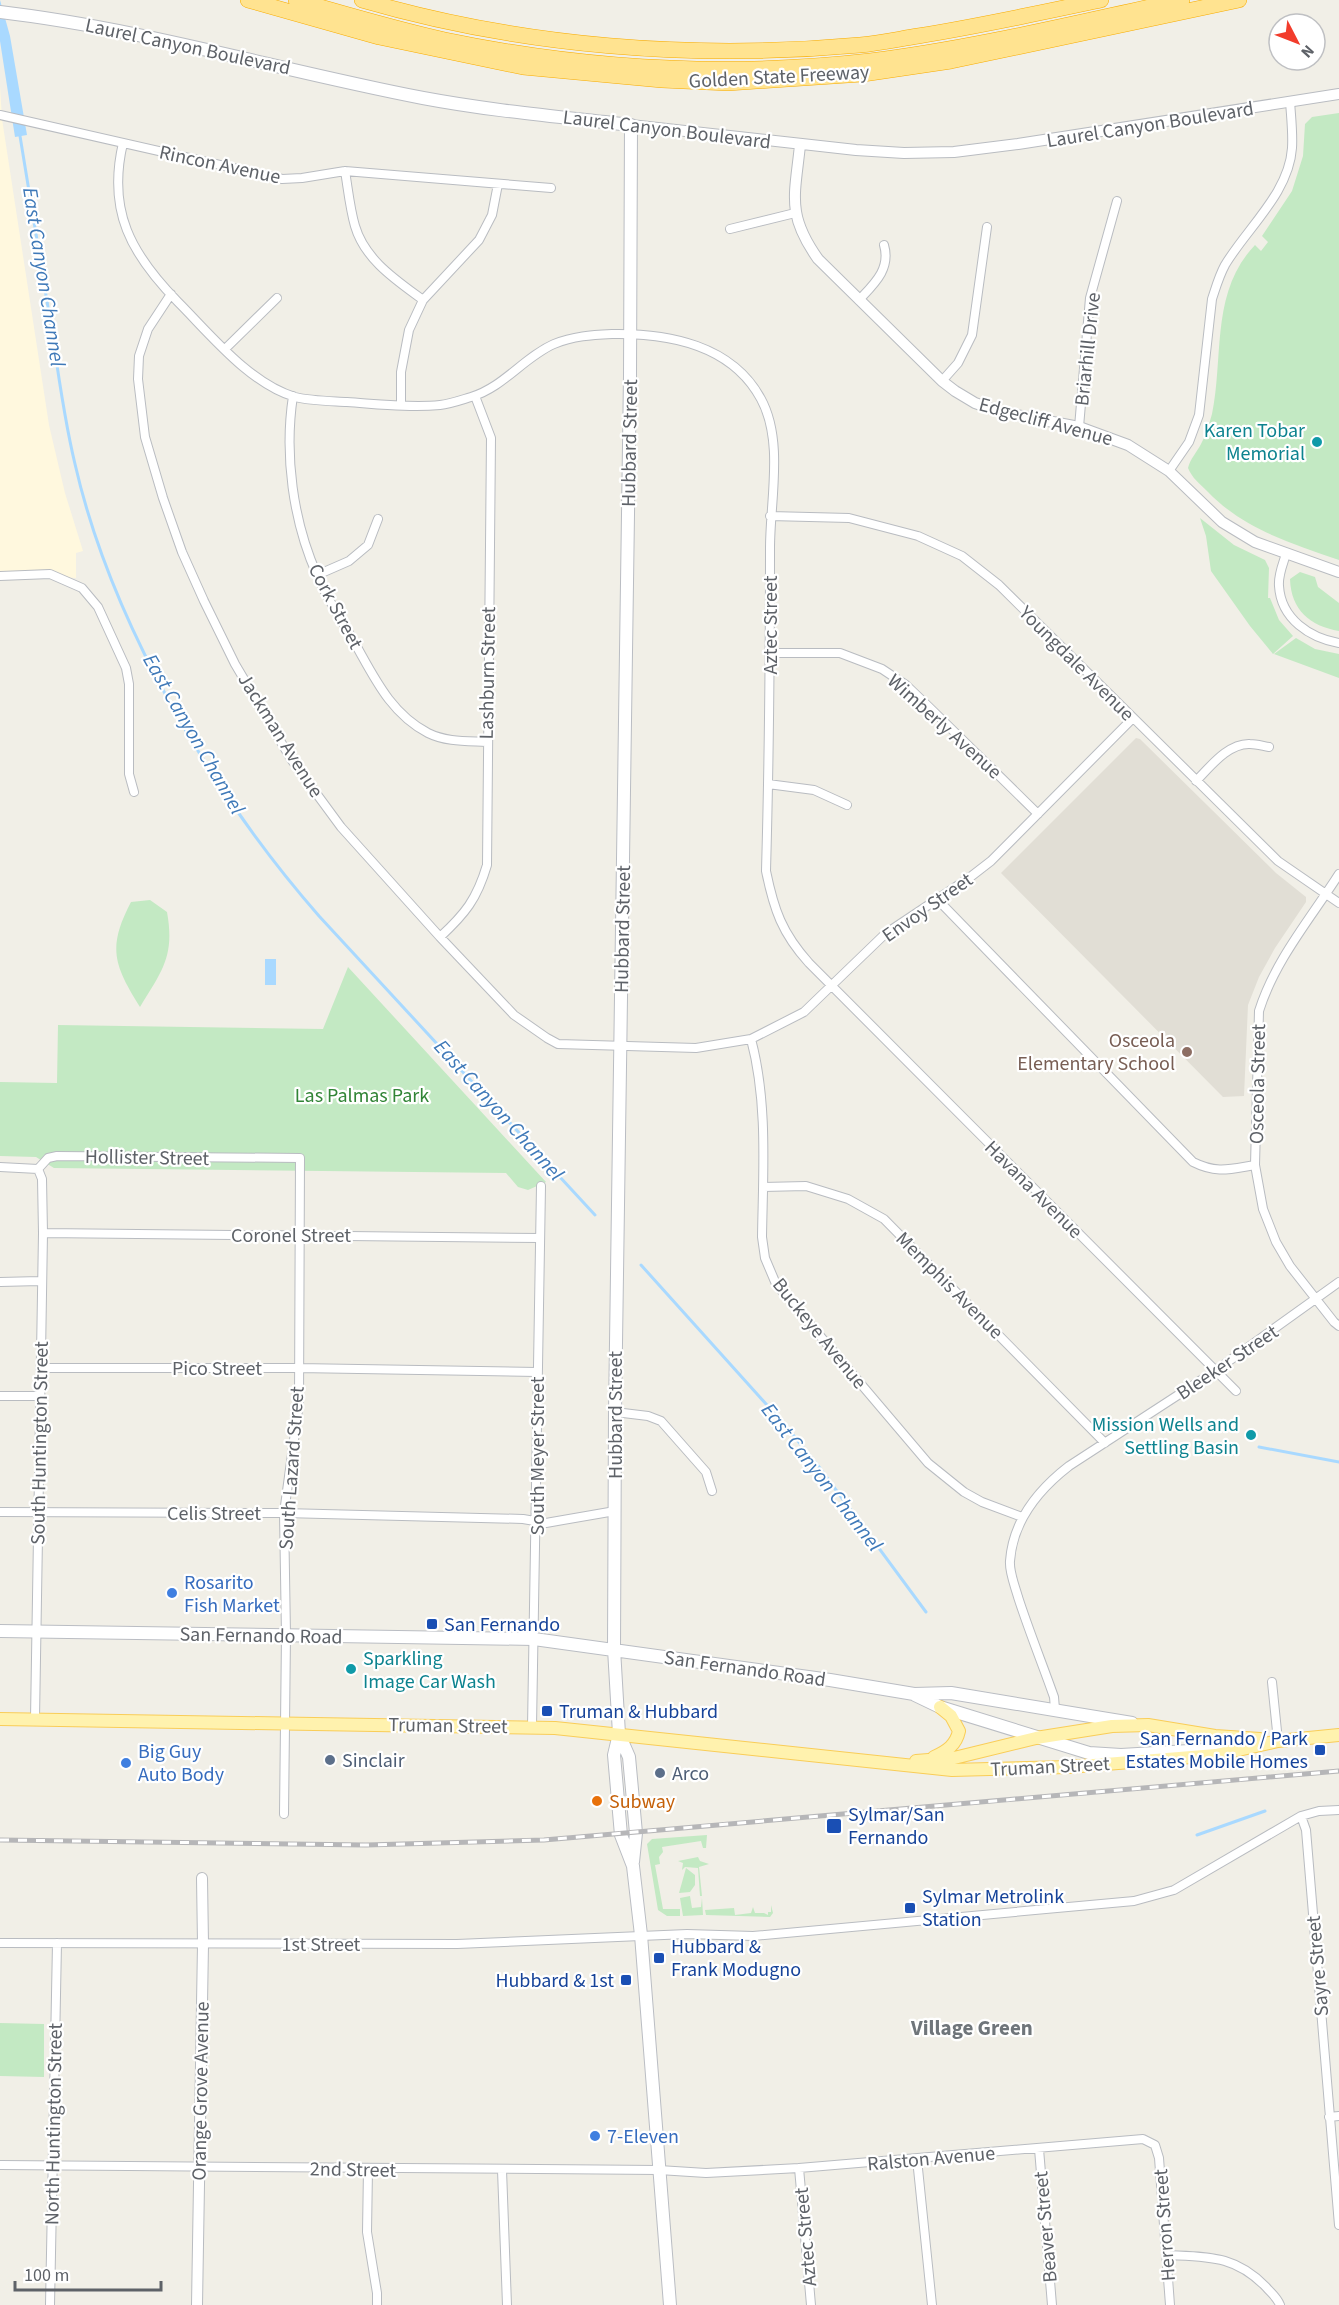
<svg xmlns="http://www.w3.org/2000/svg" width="1339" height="2305" font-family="'Source Sans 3',sans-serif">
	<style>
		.commercial { fill: #fff8de }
		.education { fill: #e1ded5 }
		.green { fill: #c3e9c3 }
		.water { fill: #a9d9ff }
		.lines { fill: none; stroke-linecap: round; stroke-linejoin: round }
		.stream { stroke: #a9d9ff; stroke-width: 3 }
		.minor-casing { stroke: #b9bcc1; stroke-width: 10 }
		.tertiary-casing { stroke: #b9bcc1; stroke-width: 12 }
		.secondary-casing { stroke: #babdc3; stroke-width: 14 }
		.primary-casing { stroke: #f9cd58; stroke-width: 14 }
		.motorway-casing { stroke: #f8ac00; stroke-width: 16 }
		.minor { stroke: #fff; stroke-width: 8 }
		.tertiary { stroke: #fff; stroke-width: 10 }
		.secondary { stroke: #fff; stroke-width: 12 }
		.primary { stroke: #fff2ae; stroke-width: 12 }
		.motorway { stroke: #ffe390; stroke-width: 15 }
		.rail-casing { stroke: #b6b6b8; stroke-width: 5 }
		.rail { stroke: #fff; stroke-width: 3; stroke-dasharray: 9; stroke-linecap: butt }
		.culture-dot { fill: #0f9aa8; stroke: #fff; stroke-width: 2 }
		.education-dot { fill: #8d6e63; stroke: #fff; stroke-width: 2 }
		.shop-dot { fill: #3f7fe0; stroke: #fff; stroke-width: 2 }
		.transit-dot { fill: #1a4fb4; stroke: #fff; stroke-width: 2 }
		.service-dot { fill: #5c6f8a; stroke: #fff; stroke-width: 2 }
		.food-dot { fill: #e8710a; stroke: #fff; stroke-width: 2 }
		.labels { text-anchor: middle; stroke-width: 4.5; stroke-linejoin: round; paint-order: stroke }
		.street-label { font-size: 20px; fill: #5e6268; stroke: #fff }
		.culture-label { font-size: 20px; fill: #0d838f; stroke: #fff; text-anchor: end }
		.education-label { font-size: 20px; fill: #785e54; stroke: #fff; text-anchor: end }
		.park-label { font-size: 20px; fill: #308435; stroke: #fff }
		.shop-label { font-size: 20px; fill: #366cbe; stroke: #fff; text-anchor: start }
		.transit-label { font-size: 20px; fill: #164399; stroke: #fff; text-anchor: start }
		.service-label { font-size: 20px; fill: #4e5e75; stroke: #fff; text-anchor: start }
		.food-label { font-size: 20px; fill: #c56008; stroke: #fff; text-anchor: start }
		.water-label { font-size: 21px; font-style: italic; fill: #3f79b8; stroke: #fff }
		.neighbourhood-label { font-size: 21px; font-weight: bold; fill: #6f757a; stroke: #fff }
	</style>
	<rect width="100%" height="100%" fill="#f1efe7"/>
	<path class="commercial" d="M 0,86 L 2,119 L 49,425 L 65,493 L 83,551 L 76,553 L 76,578 L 0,572 Z"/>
	<path class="education" d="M 1136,738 L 1140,739 L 1276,873 L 1306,897 L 1306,902 L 1275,948 L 1259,977 L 1248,1005 L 1244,1096 L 1223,1097 L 1001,873 Z"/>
	<path class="green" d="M 1339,113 L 1339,560 C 1291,543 1245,530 1208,492 C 1200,484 1192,478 1188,468 C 1190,459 1197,452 1201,444 C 1206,435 1209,424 1212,414 C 1224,357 1210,292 1255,245 L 1261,251 L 1268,242 L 1262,236 L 1292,191 L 1303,156 L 1305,124 L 1312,117 Z
		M 1200,518 L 1234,545 L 1265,560 L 1269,568 L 1268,598 L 1270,598 L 1279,620 L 1293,636 L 1273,654 L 1250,626 L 1211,571 L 1206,536 Z
		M 1300,572 L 1315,577 L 1318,587 L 1339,603 L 1339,631 C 1310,626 1291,610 1290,579 Z
		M 1296,638 L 1315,649 L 1339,654 L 1339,678 L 1274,654 Z
		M 150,900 L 167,912 C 175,956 162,971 140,1007 C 114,965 107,948 131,902 Z
		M 348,967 L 546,1182 L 528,1190 L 518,1187 L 506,1173 L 54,1168 L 36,1157 L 0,1156 L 0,1082 L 57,1083 L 58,1025 L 323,1029 Z
		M 707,1835 L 706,1848 L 703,1848 L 701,1841 L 662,1847 L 663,1852 L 659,1857 L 660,1864 L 655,1865 L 663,1909 L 680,1909 L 680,1916 L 667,1916 L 658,1910 L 647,1844 L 652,1839 Z
		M 698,1857 L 700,1861 L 709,1864 L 699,1867 L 702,1896 L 700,1896 L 698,1868 L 685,1867 L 682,1870 L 683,1863 L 678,1861 Z
		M 686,1868 L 695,1875 L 695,1885 L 690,1892 L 679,1893 Z
		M 690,1896 L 692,1908 L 701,1907 L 702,1898 L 703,1915 L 683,1916 L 680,1898 Z
		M 771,1905 L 773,1913 L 770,1917 L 706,1915 L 705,1910 L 734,1908 L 735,1915 L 751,1913 L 753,1907 L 755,1913 L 764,1913 L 768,1915 L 768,1912 L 771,1912 Z
		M 0,2023 L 44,2024 L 44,2077 L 0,2076 Z"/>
	<path class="water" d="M 0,0 L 10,36 L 27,135 L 15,137 L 0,41 Z
		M 265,959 L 276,959 L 276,985 L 265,985 Z"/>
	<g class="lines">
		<path class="stream" d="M 20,136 C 31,204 42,271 53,338 C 59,380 65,423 75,464 C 111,622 212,794 319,916 L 595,1215
			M 641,1265 L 785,1425 L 819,1467 L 926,1612
			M 1259,1447 L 1339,1462
			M 1197,1835 L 1265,1811"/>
		<g class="minor-casing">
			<path id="minor" d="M 0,115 L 282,179 L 302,178 L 345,171 L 551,188
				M 123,143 C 107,211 131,254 178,302 C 210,334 250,384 295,397 C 311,401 330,401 347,402 C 377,404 410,408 440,405 C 450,404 461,400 471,397 C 504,387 524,357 554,344 C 573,336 592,335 612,334 C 668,333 732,345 761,399 C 784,441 770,501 770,548 C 770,656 769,764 766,871 C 774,910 782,933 809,963 L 1236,1391
				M 345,171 C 348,189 350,209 355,226 C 365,260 396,280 423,300
				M 730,229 L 795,213
				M 171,294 L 148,329 L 139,356 L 138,379 L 145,437 L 163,498 L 182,552 L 204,601 L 235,664 L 291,759 L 341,827 L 440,937 L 514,1015 L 547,1038 L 558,1044 L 696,1048 L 751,1039 L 804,1012 L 885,934 L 969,878 L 991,861 L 1133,718
				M 859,300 C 874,284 891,269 884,245
				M 225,349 L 277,298
				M 942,381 L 958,363 L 972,335 L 987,227
				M 293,396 C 284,455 293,521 317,575 C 327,600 344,623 357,647 C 376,681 392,714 428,733 C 446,742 467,741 486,742
				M 401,405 L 401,372 L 409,330 L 423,300 L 479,240 L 492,215 L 498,184
				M 1079,427 L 1090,298 L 1117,201
				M 1169,471 L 1189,442 L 1199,415 L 1212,299 C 1216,287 1219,276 1225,265 C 1247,228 1289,193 1292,148 C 1293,133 1291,117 1290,101
				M 770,516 L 849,518 L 918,536 L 962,556 L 999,585 L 1278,861 L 1339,903
				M 1286,554 C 1283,564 1278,575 1279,586 C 1281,619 1310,638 1339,643
				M 317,575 L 349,561 L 368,545 L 378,519
				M 0,576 L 50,574 L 82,588 L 98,607 L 126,668 L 129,684 L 129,774 L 134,792
				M 770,653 L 840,653 L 882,669 L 906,685 L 929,707 L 1038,814
				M 1196,781 C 1210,767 1228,743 1250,744 C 1256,744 1263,746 1269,747
				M 768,784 L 814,790 L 847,805
				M 1339,874 C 1311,918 1275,960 1259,1011 L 1255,1165 L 1263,1209 L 1276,1242 L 1290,1266 L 1334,1322 L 1339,1326
				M 937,899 L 1193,1162 C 1217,1174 1230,1169 1255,1165
				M 440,937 C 465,914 477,899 487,865 L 491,438 L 475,396
				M 751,1039 C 768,1103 763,1171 762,1237 L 765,1258 L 776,1284 L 928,1463 L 964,1492 L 982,1502 L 1022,1517
				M 0,1167 L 38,1169
				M 38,1169 L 48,1158 L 57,1156 L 300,1158 L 299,1403 L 284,1513 L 286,1635 L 284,1814
				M 763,1187 L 806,1186 L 848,1199 L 884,1219 L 1105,1443
				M 43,1233 L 540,1238
				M 0,1282 L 40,1281
				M 40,1368 L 298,1368 L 537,1372
				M 0,1396 L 40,1396
				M 615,1412 L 648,1416 L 661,1421 L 706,1472 L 712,1491
				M 0,1512 L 284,1513 L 523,1519 L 546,1523 L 615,1511
				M 1272,1682 L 1278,1741
				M 1055,1709 L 1054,1697 C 1042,1663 1029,1631 1018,1597 C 1015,1586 1009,1572 1010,1561 C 1013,1520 1038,1490 1069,1466 L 1215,1371 L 1339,1282
				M 35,1719 L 43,1233 L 42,1179 L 38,1169
				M 532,1727 L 541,1186
				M 1301,1816 L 1306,1830 L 1339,2225
				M 0,1943 L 457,1944 L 687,1934 L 753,1936 L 1134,1901 L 1174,1890 L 1301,1816 L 1319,1811 L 1339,1810
				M 1329,2117 L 1339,2116
				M 1039,2149 L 1052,2305
				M 917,2159 L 932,2305
				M 0,2165 L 659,2170 L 706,2173 L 799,2168 L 1143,2139 L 1155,2145 L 1159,2158 L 1170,2305
				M 799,2168 L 811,2305
				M 368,2169 L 367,2232 L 377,2293 L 377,2305
				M 502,2170 L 507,2305
				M 1167,2255 C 1208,2257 1235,2255 1266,2287 C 1271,2293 1277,2297 1280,2305
				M 50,2305 L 57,1943"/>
		</g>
		<g class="tertiary-casing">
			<path id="tertiary" d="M 631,125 L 856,150 L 904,153 L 954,152 L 1018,144 L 1339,94
				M 800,145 C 795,195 786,214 818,259 L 942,381 L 955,391 L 975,403 L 1001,412 L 1079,427 L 1128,445 L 1169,471 L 1222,522 L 1255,542 L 1339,572
				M 197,2305 L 203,1944 L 202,1878"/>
		</g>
		<g class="secondary-casing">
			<path id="secondary" d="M 0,12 C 144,29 282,71 423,98 C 492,111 562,117 631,125 L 630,376 L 615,1412 L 614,1649 L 619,1734 L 614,1755 L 621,1835 L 633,1866 L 641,1935 L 670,2305
				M 0,1631 L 534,1639 L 830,1680 L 914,1694 L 951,1693 L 1132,1723
				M 915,1695 L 940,1707 L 1089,1753 L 1121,1755 L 1223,1749
				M 619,1734 L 629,1757 L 636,1833 L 633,1862"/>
		</g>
		<g class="primary-casing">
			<path id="primary" d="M 0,1719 L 555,1728 L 952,1770 L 1069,1767 L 1216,1755 L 1278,1741 L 1339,1735
				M 934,1757 C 947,1751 956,1745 959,1731 L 951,1716 L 940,1707
				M 916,1761 L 954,1758 L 1036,1738 L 1112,1726 L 1148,1725 L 1215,1736 L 1260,1739"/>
		</g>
		<g class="motorway-casing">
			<path id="motorway" d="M 248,0 L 379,37 L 523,67 L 662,80 L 728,83 L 863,74 L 951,61 L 1239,0
				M 296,0 C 345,14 395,29 445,40 C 584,69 729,77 870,61 C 975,48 1079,22 1182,0
				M 362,0 C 523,47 694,60 860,45 C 880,43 899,39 918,36 C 980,26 1040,13 1101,0"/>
		</g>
		<use href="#minor" class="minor"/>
		<use href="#tertiary" class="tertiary"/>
		<use href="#secondary" class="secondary"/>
		<use href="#primary" class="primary"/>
		<use href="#motorway" class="motorway"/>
		<g class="rail-casing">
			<path id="rail" d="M 0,1840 L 366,1845 L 544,1840 L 1339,1771"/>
		</g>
		<use href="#rail" class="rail"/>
	</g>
	<g class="culture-dot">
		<circle cx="1317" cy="442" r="6"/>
		<circle cx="1251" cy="1435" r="6"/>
		<circle cx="351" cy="1669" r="6"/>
	</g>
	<circle class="education-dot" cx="1187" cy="1052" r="6"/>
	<g class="shop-dot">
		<circle cx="172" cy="1593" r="6"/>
		<circle cx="126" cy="1763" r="6"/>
		<circle cx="595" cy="2136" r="6"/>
	</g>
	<g class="transit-dot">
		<rect x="426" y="1618" width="12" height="12" rx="3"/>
		<rect x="541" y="1705" width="12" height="12" rx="3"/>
		<rect x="1314" y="1744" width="12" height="12" rx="3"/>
		<rect x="826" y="1818" width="16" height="16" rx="3"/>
		<rect x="904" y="1902" width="12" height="12" rx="3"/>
		<rect x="653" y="1952" width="12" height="12" rx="3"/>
		<rect x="620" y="1974" width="12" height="12" rx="3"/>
	</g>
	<g class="service-dot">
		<circle cx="330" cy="1760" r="6"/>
		<circle cx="660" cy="1773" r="6"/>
	</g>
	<circle class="food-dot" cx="597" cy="1801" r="6"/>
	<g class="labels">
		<g class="street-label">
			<text transform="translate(188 46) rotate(12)" y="7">Laurel Canyon Boulevard</text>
			<text transform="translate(779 76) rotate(-3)" y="7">Golden State Freeway</text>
			<text transform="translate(1150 124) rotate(-9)" y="7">Laurel Canyon Boulevard</text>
			<text transform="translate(667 129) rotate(7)" y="7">Laurel Canyon Boulevard</text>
			<text transform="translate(220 164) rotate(12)" y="7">Rincon Avenue</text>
			<text transform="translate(1087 349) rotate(-84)" y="7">Briarhill Drive</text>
			<text transform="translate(1046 421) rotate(15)" y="7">Edgecliff Avenue</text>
			<text transform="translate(629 443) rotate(-89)" y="7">Hubbard Street</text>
			<text transform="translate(336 606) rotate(62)" y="7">Cork Street</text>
			<text transform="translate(770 625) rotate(-90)" y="7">Aztec Street</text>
			<text transform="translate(1077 663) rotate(45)" y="7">Youngdale Avenue</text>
			<text transform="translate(487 673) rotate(-89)" y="7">Lashburn Street</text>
			<text transform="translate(945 726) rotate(42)" y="7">Wimberly Avenue</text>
			<text transform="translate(281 735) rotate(58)" y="7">Jackman Avenue</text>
			<text transform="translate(927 907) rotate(-35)" y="7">Envoy Street</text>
			<text transform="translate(622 929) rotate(-89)" y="7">Hubbard Street</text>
			<text transform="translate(1257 1084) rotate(-89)" y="7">Osceola Street</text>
			<text transform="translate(147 1157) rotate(1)" y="7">Hollister Street</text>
			<text transform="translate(1034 1189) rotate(45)" y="7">Havana Avenue</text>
			<text x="291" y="1242">Coronel Street</text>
			<text transform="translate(950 1285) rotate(45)" y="7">Memphis Avenue</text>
			<text transform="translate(820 1333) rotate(51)" y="7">Buckeye Avenue</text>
			<text transform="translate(1227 1362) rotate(-34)" y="7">Bleeker Street</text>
			<text x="217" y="1375">Pico Street</text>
			<text transform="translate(615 1415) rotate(-90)" y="7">Hubbard Street</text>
			<text transform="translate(39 1443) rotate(-89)" y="7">South Huntington Street</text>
			<text transform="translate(537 1456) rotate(-90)" y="7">South Meyer Street</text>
			<text transform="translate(291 1468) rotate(-86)" y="7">South Lazard Street</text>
			<text x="214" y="1520">Celis Street</text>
			<text transform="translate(261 1635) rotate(1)" y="7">San Fernando Road</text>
			<text transform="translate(745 1668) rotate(8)" y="7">San Fernando Road</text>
			<text transform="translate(448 1725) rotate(1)" y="7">Truman Street</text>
			<text transform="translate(1050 1766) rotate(-3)" y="7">Truman Street</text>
			<text x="321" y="1951">1st Street</text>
			<text transform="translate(1317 1966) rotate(-95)" y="7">Sayre Street</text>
			<text transform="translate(200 2091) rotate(-89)" y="7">Orange Grove Avenue</text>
			<text transform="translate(53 2124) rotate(-89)" y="7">North Huntington Street</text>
			<text transform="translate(931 2158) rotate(-5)" y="7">Ralston Avenue</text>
			<text transform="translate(353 2169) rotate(1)" y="7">2nd Street</text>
			<text transform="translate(1164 2225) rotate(-94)" y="7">Herron Street</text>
			<text transform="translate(1045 2227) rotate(-95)" y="7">Beaver Street</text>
			<text transform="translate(805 2237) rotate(-95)" y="7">Aztec Street</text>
		</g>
		<g class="culture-label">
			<text x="1305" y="437">Karen Tobar<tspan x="1305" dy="23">Memorial</tspan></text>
			<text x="1239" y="1431">Mission Wells and<tspan x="1239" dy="23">Settling Basin</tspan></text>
			<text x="363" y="1665" text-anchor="start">Sparkling<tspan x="363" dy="23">Image Car Wash</tspan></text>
		</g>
		<g class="education-label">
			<text x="1175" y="1047">Osceola<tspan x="1175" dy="23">Elementary School</tspan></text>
		</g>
		<g class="park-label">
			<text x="362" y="1102">Las Palmas Park</text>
		</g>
		<g class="shop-label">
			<text x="184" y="1589">Rosarito<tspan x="184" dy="23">Fish Market</tspan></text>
			<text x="138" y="1758">Big Guy<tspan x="138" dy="23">Auto Body</tspan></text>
			<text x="607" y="2143">7-Eleven</text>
		</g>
		<g class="transit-label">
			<text x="444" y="1631">San Fernando</text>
			<text x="559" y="1718">Truman &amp; Hubbard</text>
			<text x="1308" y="1745" text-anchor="end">San Fernando / Park<tspan x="1308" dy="23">Estates Mobile Homes</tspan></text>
			<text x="848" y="1821">Sylmar/San<tspan x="848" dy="23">Fernando</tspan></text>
			<text x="922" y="1903">Sylmar Metrolink<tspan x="922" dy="23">Station</tspan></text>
			<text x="671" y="1953">Hubbard &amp;<tspan x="671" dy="23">Frank Modugno</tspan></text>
			<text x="614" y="1987" text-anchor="end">Hubbard &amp; 1st</text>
		</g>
		<g class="service-label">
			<text x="342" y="1767">Sinclair</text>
			<text x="672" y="1780">Arco</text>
		</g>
		<g class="food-label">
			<text x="609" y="1808">Subway</text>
		</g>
		<g class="water-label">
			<text transform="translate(44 277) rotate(81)" y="7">East Canyon Channel</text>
			<text transform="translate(194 734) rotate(60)" y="7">East Canyon Channel</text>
			<text transform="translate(499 1110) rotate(48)" y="7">East Canyon Channel</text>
			<text transform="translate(822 1477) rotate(52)" y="7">East Canyon Channel</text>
		</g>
		<g class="neighbourhood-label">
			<text x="972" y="2035">Village Green</text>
		</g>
	</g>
	<g transform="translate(1297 42) rotate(132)"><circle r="28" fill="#ffffff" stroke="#bfc0c3" stroke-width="1.5"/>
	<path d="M0-4.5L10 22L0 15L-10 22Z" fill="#f23c2c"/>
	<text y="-9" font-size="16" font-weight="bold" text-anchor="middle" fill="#5e6268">N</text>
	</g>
	<path d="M15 2281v9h146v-9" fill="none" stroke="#5e6268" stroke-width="3"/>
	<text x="24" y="2281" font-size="18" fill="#5e6268" stroke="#ffffff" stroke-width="4.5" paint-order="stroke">100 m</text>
</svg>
